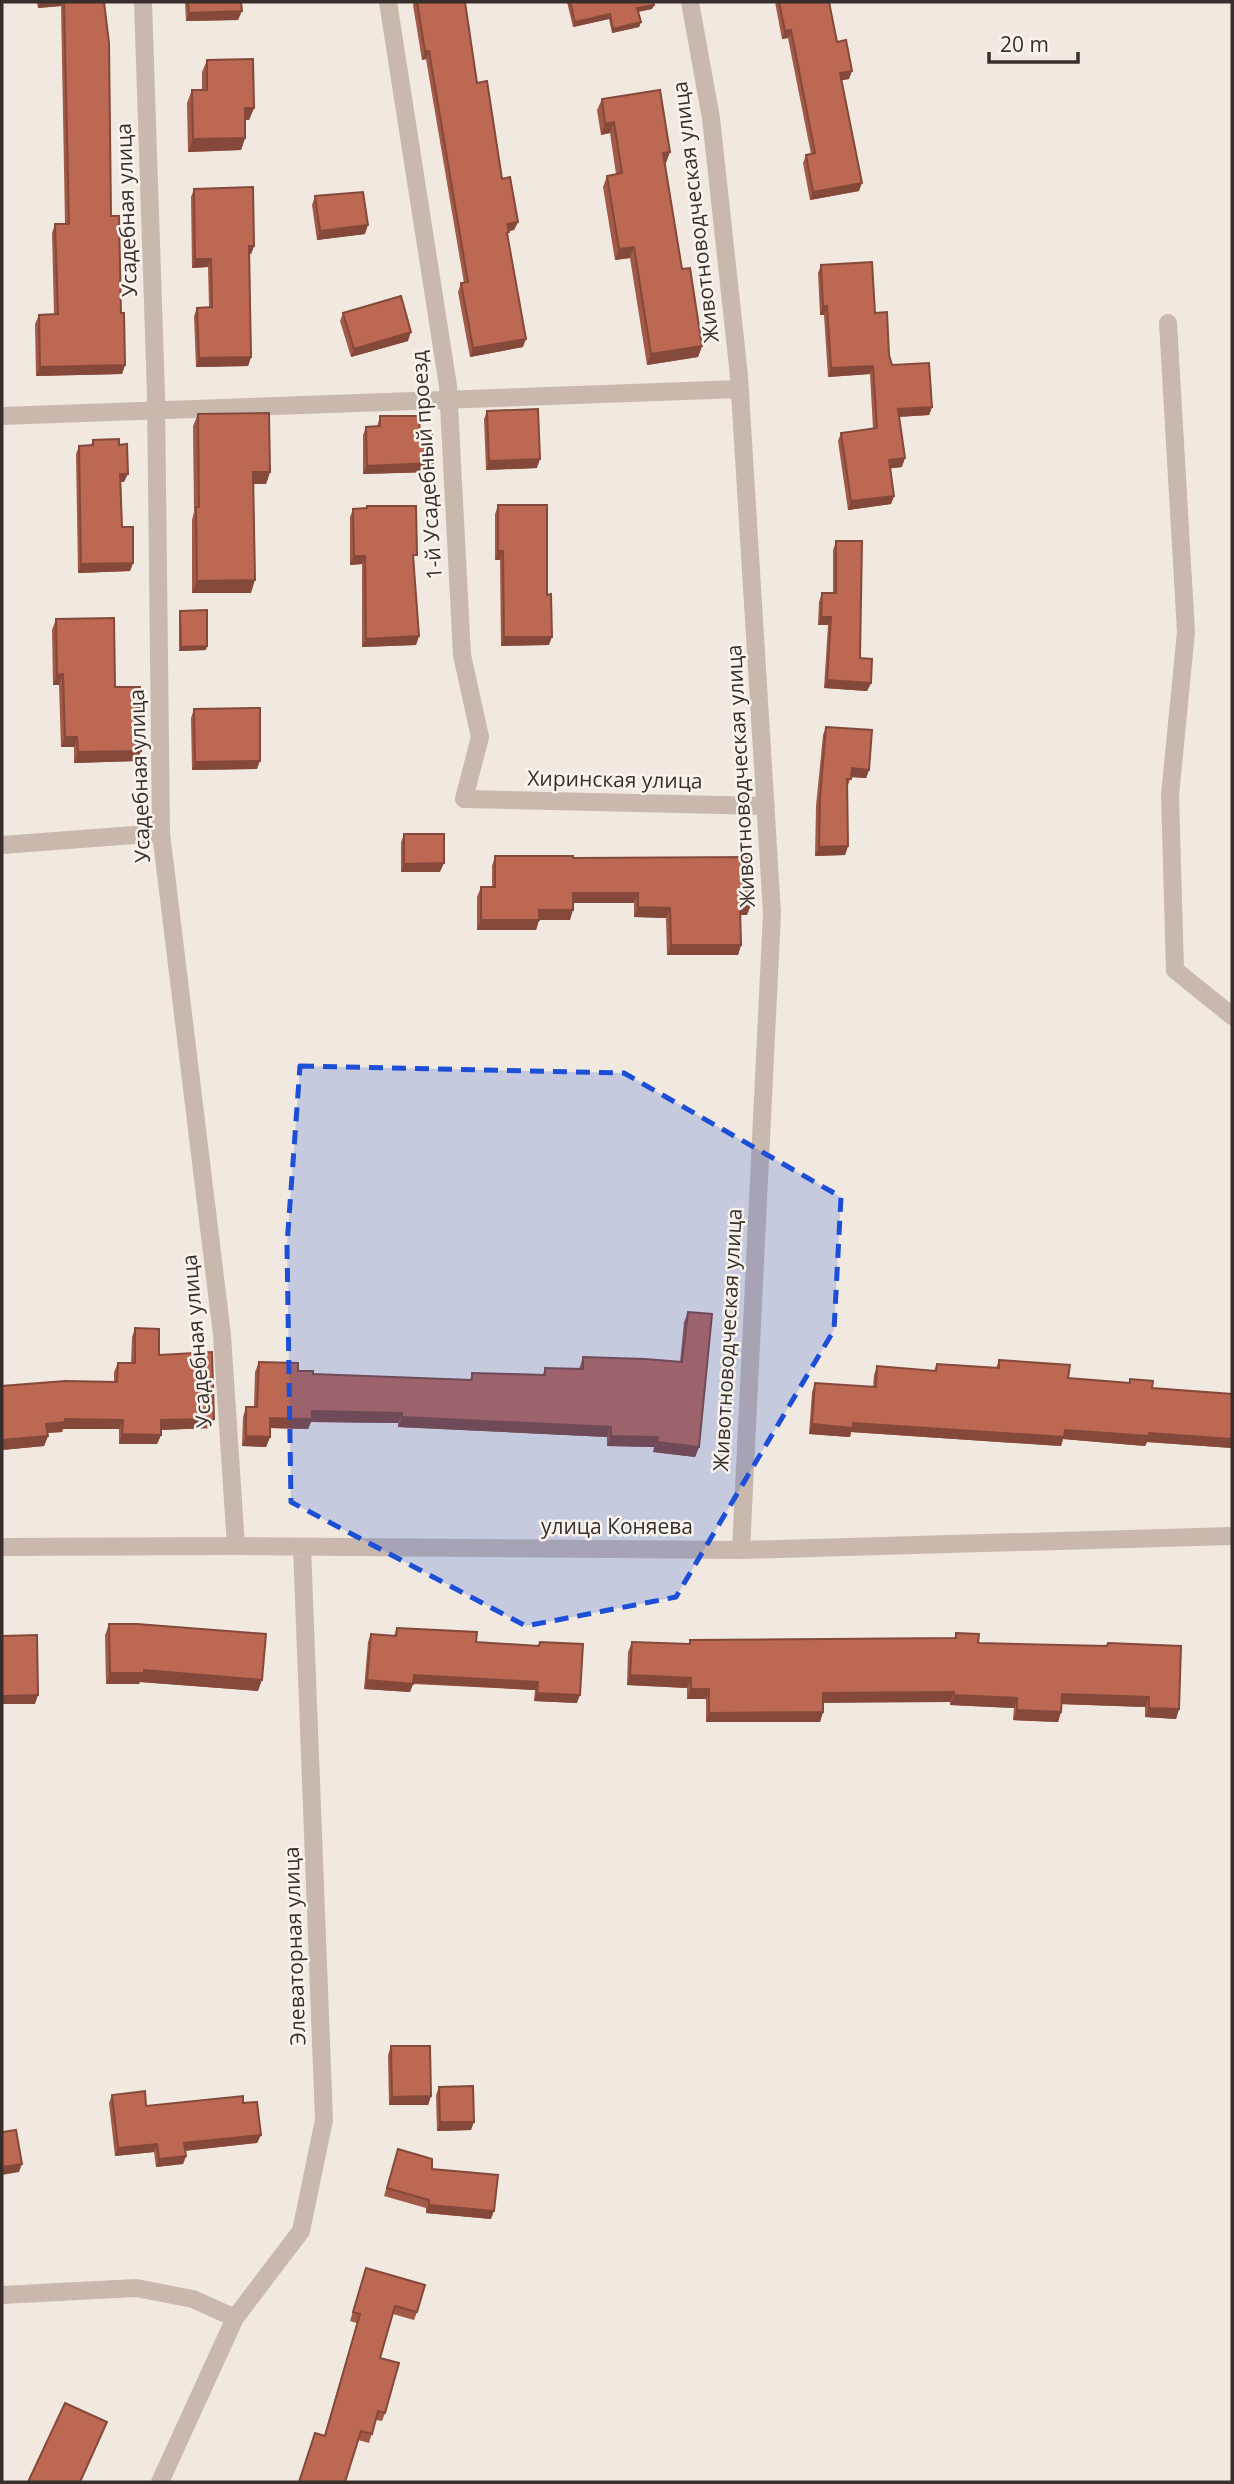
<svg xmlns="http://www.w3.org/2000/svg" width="1234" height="2484" font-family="'Open Sans',sans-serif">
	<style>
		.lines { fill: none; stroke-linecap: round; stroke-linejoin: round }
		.minor { stroke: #c9b8ad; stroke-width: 18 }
		.wall { fill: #a25947 }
		.shaded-wall { fill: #84493a }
		.building { fill: #bc6853; stroke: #84493a; stroke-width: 2 }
		.marked { fill: #1d4ed8; fill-opacity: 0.2; stroke: #1d4ed8; stroke-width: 5; stroke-dasharray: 14 9; stroke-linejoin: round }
		.labels { text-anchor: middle; stroke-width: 5; stroke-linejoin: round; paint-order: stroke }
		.street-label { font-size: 21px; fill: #382e2b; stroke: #f9f3ed }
	</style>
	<rect width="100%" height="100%" fill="#f1e9e0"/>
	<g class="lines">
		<path class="minor" d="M 143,2 L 156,394 L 161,833 L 222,1335 L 236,1546
			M 388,2 L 448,386 L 462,655 L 480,737 L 464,799 L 766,806
			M 690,2 L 711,118 L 739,376 L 772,913 L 741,1550
			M 1168,323 L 1186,632 L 1170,795 L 1175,970 L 1232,1016
			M 2,416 L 740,389
			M 2,845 L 161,833
			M 2,1547 L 236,1546 L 741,1550 L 1232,1536
			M 2,2295 L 136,2288 L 193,2299 L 235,2318
			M 160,2482 L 235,2318 L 301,2231 L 324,2120 L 302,1547"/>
	</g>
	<path class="wall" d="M 37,2 L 104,2 L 111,216 L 125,365 L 122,374 L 36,376 L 35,324 L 39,315 L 54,314 L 52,233 L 55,224 L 65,224 L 61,6 L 38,8 Z
		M 185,2 L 241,2 L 238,20 L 186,21 Z
		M 414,2 L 465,2 L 477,83 L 502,179 L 518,222 L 514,230 L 508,231 L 507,236 L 523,347 L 470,357 L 458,292 L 461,283 L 464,283 L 426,59 L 422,60 L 413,5 Z
		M 567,2 L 653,2 L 654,5 L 652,9 L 638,12 L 641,22 L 639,27 L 612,33 L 609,19 L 573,27 Z
		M 775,2 L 829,2 L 837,42 L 849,79 L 841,80 L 859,191 L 810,200 L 803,163 L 806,155 L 811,154 L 788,38 L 782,39 Z
		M 207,60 L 254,108 L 249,120 L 245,120 L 245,138 L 241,150 L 188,152 L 187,103 L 192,90 L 202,90 L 202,72 Z
		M 602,99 L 670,152 L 665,163 L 682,269 L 702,346 L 698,357 L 647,365 L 630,258 L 615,260 L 603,187 L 607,176 L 616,174 L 610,133 L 601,135 L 597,110 Z
		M 194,189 L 254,246 L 251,254 L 249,254 L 251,357 L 248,366 L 196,367 L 194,316 L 197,308 L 209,307 L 208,267 L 192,268 L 191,197 Z
		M 315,196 L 365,234 L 317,240 L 312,205 Z
		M 821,265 L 875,313 L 892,365 L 932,407 L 929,415 L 899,417 L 902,467 L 890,468 L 894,496 L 891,504 L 848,510 L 838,441 L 841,433 L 873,429 L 870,374 L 828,377 L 824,315 L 820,315 L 818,273 Z
		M 343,313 L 408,341 L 351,357 L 340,321 Z
		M 487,411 L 537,468 L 486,470 L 484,419 Z
		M 198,414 L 270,472 L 266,484 L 254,484 L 251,593 L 192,593 L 192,520 L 194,512 L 193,426 Z
		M 380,416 L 430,472 L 363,474 L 363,435 L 366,427 L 377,427 Z
		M 93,440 L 124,482 L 121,482 L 122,527 L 133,563 L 130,571 L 78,573 L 76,454 L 79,446 L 91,445 Z
		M 498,505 L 549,645 L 501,646 L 500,560 L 495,560 L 495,514 Z
		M 367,506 L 414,564 L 419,636 L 416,645 L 362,647 L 362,564 L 350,565 L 350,517 L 353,509 L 366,508 Z
		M 836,541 L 860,658 L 871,683 L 867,691 L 824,688 L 828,625 L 818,625 L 819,602 L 822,593 L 833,593 L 833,550 Z
		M 180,611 L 206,650 L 179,651 L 179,615 Z
		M 56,619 L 115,687 L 141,751 L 137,761 L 74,763 L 74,747 L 61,747 L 59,685 L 53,685 L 52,630 Z
		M 194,709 L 257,769 L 192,770 L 191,718 Z
		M 826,727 L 869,770 L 866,778 L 851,777 L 847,788 L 848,846 L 845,855 L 815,856 L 816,806 L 823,735 Z
		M 404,834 L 440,872 L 401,872 L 401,842 Z
		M 495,856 L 573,858 L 747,915 L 740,915 L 741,945 L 738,955 L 667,955 L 666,918 L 634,917 L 634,903 L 573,903 L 570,920 L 539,920 L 536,930 L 477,930 L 477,897 L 481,887 L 492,887 L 492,866 Z
		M 688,1312 L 699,1447 L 695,1457 L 653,1452 L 654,1447 L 607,1446 L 607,1437 L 398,1427 L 398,1423 L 311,1422 L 308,1429 L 270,1428 L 270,1437 L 266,1447 L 242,1446 L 243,1417 L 246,1407 L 254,1407 L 255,1372 L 259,1362 L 313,1374 L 470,1380 L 472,1373 L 543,1374 L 545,1368 L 579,1369 L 583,1357 L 680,1362 L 684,1322 Z
		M 135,1328 L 159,1355 L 211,1428 L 161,1430 L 161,1435 L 157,1444 L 119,1444 L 119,1429 L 63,1429 L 62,1432 L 47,1433 L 48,1436 L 44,1446 L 2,1450 L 2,1386 L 114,1382 L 114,1372 L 118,1363 L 131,1363 L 132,1337 Z
		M 999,1360 L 1068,1378 L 1129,1383 L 1130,1379 L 1152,1388 L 1232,1394 L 1232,1448 L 1147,1442 L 1145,1446 L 1063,1439 L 1061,1446 L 851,1432 L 850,1437 L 809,1434 L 812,1392 L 815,1383 L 873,1387 L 874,1375 L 877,1366 L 934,1371 L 937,1364 L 996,1368 Z
		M 109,1624 L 258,1691 L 140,1682 L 139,1684 L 106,1684 L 105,1635 Z
		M 397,1628 L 476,1642 L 538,1646 L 540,1642 L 577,1703 L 534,1701 L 535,1690 L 413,1684 L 410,1692 L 364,1689 L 368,1642 L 371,1634 L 394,1636 Z
		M 956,1633 L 978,1643 L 1106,1646 L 1108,1643 L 1179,1709 L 1176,1719 L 1145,1717 L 1145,1707 L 1062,1704 L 1061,1712 L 1058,1722 L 1013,1720 L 1014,1708 L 950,1705 L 950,1702 L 823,1702 L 823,1712 L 820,1722 L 706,1722 L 706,1699 L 687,1699 L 687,1688 L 627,1685 L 628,1652 L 632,1642 L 689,1644 L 690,1640 L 954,1638 Z
		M 391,2046 L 431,2096 L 428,2105 L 389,2105 L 388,2055 Z
		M 439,2087 L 471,2130 L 437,2131 L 436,2095 Z
		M 112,2095 L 146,2106 L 243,2103 L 261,2135 L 257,2143 L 185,2151 L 186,2156 L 183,2164 L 156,2167 L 154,2152 L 115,2156 L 109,2103 Z
		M 398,2149 L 432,2169 L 491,2219 L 426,2213 L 426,2208 L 384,2196 Z
		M 366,2268 L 417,2312 L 414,2320 L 393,2314 L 380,2358 L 385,2413 L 382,2421 L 376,2420 L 369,2443 L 358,2440 L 324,2436 L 357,2323 L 350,2321 Z"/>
	<path class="shaded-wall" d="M 40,2 L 63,2 L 61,6 L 38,8 Z
		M 654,5 L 652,9 L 636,12 L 637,8 Z
		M 242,11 L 238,20 L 186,21 L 189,13 Z
		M 610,14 L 609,19 L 573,27 L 575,22 Z
		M 641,22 L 639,27 L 612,33 L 613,29 Z
		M 791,30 L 788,38 L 782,39 L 785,31 Z
		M 425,51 L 429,51 L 426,59 L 422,60 Z
		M 852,71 L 849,79 L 837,81 L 840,73 Z
		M 245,108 L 254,108 L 249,120 L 240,120 Z
		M 614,122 L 610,133 L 601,135 L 605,124 Z
		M 245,138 L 241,150 L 188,152 L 193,139 Z
		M 670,152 L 666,163 L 659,164 L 663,153 Z
		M 862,183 L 859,191 L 810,200 L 813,192 Z
		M 518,222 L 514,230 L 504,232 L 507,224 Z
		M 368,225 L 365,234 L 317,240 L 320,231 Z
		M 249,246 L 254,246 L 251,254 L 245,254 Z
		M 634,247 L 630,258 L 615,260 L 619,249 Z
		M 195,259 L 211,259 L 208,267 L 192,268 Z
		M 827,306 L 824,315 L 820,315 L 823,307 Z
		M 411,332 L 408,341 L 351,357 L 354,349 Z
		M 526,339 L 523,347 L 470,357 L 473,348 Z
		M 702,346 L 698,357 L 647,365 L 651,354 Z
		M 251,357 L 248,366 L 196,367 L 199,358 Z
		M 125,365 L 122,374 L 36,376 L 40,367 Z
		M 873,366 L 870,374 L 828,377 L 831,368 Z
		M 932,407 L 929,415 L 895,417 L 898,409 Z
		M 905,458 L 902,467 L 886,469 L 889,460 Z
		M 540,459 L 537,468 L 486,470 L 489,461 Z
		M 433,463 L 430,472 L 363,474 L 367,466 Z
		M 253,472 L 270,472 L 266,484 L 249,484 Z
		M 120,474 L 128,474 L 124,482 L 117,482 Z
		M 894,496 L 891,504 L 848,510 L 851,501 Z
		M 498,551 L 503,551 L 500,560 L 495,560 Z
		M 354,556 L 365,556 L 362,564 L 350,565 Z
		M 133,563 L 130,571 L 78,573 L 81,564 Z
		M 255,580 L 251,593 L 192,593 L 197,581 Z
		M 821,617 L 831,617 L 828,625 L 818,625 Z
		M 419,636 L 416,645 L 362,647 L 366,639 Z
		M 504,637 L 552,637 L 549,645 L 501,646 Z
		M 207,646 L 206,650 L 179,651 L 181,647 Z
		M 63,674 L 59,685 L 53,685 L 57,675 Z
		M 827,680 L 871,683 L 867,691 L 824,688 Z
		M 65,737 L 77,737 L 74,747 L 61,747 Z
		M 141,751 L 137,761 L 74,763 L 78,752 Z
		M 260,761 L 257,769 L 192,770 L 195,762 Z
		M 852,768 L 869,770 L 866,778 L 849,777 Z
		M 848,846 L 845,855 L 815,856 L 819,847 Z
		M 444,863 L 440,872 L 401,872 L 404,864 Z
		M 573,893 L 638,893 L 634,903 L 570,903 Z
		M 740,905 L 751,905 L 747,915 L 737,915 Z
		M 638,907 L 670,908 L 666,918 L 634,917 Z
		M 539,910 L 573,910 L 570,920 L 536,920 Z
		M 481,920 L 539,920 L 536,930 L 477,930 Z
		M 671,945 L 741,945 L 738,955 L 667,955 Z
		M 312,1411 L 402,1413 L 398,1423 L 311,1422 L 308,1429 L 267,1428 L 270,1418 Z
		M 402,1417 L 611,1427 L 607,1437 L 398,1427 Z
		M 65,1419 L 123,1420 L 119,1429 L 63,1429 L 62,1432 L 43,1433 L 46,1424 Z
		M 214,1419 L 211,1428 L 158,1430 L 161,1420 Z
		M 853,1423 L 1149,1433 L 1232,1439 L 1232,1448 L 1147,1442 L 1145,1446 L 1063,1439 L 1061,1446 L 851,1432 L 850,1437 L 809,1434 L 812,1424 Z
		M 122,1434 L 161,1435 L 157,1444 L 119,1444 Z
		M 48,1436 L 44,1446 L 2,1450 L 2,1440 Z
		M 246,1436 L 270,1437 L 266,1447 L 242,1446 Z
		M 611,1436 L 658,1437 L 654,1447 L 607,1446 Z
		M 657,1442 L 699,1447 L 695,1457 L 653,1452 Z
		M 144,1670 L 262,1680 L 258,1691 L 140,1682 L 139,1684 L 106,1684 L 110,1673 Z
		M 414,1675 L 538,1682 L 535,1690 L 411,1683 Z
		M 630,1675 L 691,1678 L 687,1688 L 627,1685 Z
		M 367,1680 L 413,1684 L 410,1692 L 364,1689 Z
		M 691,1689 L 709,1689 L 706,1699 L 687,1699 Z
		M 954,1692 L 950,1702 L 820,1703 L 823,1693 Z
		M 537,1693 L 580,1695 L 577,1703 L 534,1701 Z
		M 1062,1694 L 1149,1697 L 1145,1707 L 1058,1704 Z
		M 38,1695 L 35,1704 L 2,1704 L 2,1696 Z
		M 954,1695 L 1017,1698 L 1014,1708 L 950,1705 Z
		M 1149,1708 L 1179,1709 L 1176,1719 L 1145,1717 Z
		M 1017,1710 L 1061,1712 L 1058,1722 L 1013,1720 Z
		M 823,1712 L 820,1722 L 706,1722 L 709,1713 Z
		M 431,2096 L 428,2105 L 389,2105 L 392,2097 Z
		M 440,2122 L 474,2122 L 471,2130 L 437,2131 Z
		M 261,2135 L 257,2143 L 181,2151 L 184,2143 Z
		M 157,2144 L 154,2152 L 115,2156 L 118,2148 Z
		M 186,2156 L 183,2164 L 156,2167 L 159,2159 Z
		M 22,2164 L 19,2172 L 2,2175 L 2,2167 Z
		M 429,2205 L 494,2211 L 491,2219 L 426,2213 Z"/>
	<path class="building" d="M 64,2 L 104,2 L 109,43 L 111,216 L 119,216 L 121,313 L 124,313 L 125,365 L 40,367 L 39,315 L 58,314 L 55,224 L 69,224 Z
		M 188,2 L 241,2 L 242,11 L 189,13 Z
		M 417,2 L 465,2 L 477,83 L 487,81 L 502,179 L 510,177 L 518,222 L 507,224 L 509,232 L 507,233 L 526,339 L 473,348 L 461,283 L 468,282 L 429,51 L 425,51 Z
		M 570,2 L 653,2 L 654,5 L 637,8 L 641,22 L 613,29 L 610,14 L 575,22 Z
		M 779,2 L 829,2 L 837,42 L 846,40 L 852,71 L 840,73 L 862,183 L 813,192 L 806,155 L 815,153 L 791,30 L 785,31 Z
		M 253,59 L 254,108 L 245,108 L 245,138 L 193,139 L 192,90 L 207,90 L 207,60 Z
		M 660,90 L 670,152 L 663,153 L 682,269 L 690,268 L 702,346 L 651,354 L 634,247 L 619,249 L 607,176 L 622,173 L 614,122 L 605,124 L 602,99 Z
		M 253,187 L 254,246 L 249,246 L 251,357 L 199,358 L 197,308 L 212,307 L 211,259 L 195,259 L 194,189 Z
		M 363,192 L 368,225 L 320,231 L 315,196 Z
		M 872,262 L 875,313 L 887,312 L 889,355 L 892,365 L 929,363 L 932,407 L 898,409 L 905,458 L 889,460 L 894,496 L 851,501 L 841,433 L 877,428 L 873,366 L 831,368 L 827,306 L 823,307 L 821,265 Z
		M 401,296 L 411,332 L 354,349 L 343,313 Z
		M 538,409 L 540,459 L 489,461 L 487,411 Z
		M 269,413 L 270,472 L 253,472 L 255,580 L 197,581 L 196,507 L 199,507 L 198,414 Z
		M 380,416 L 419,416 L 420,436 L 432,435 L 433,463 L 367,466 L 366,427 L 380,426 Z
		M 119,439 L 119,445 L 127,444 L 128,474 L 120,474 L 122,527 L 133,527 L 133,563 L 81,564 L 79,446 L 93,445 L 93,440 Z
		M 498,505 L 547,505 L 547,595 L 551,594 L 552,637 L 504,637 L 503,551 L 498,551 Z
		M 367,506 L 416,506 L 417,555 L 413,555 L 419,636 L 366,639 L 365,556 L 354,556 L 353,509 L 367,508 Z
		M 836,541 L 862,541 L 860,658 L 872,659 L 871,683 L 827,680 L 831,617 L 821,617 L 822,593 L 836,593 Z
		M 207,610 L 207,646 L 181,647 L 180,611 Z
		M 114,618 L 115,687 L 140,687 L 141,751 L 78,752 L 77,737 L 65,737 L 63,674 L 57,675 L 56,619 Z
		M 260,708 L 260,761 L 195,762 L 194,709 Z
		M 826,727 L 872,730 L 869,770 L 852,768 L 851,779 L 847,779 L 848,846 L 819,847 L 820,798 Z
		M 404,834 L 444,834 L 444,863 L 404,864 Z
		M 495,856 L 573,856 L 573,858 L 751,857 L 751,905 L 740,905 L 741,945 L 671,945 L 670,908 L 638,907 L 638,893 L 573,893 L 573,910 L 539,910 L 539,920 L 481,920 L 481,887 L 495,887 Z
		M 688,1312 L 712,1314 L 699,1447 L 657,1442 L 658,1437 L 611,1436 L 611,1427 L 402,1417 L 402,1413 L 312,1411 L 312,1419 L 270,1418 L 270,1437 L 246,1436 L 246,1407 L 257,1407 L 259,1362 L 298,1363 L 298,1371 L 313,1371 L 313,1374 L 472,1380 L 472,1373 L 545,1375 L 545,1368 L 583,1369 L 583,1357 L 645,1359 L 682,1362 Z
		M 135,1328 L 159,1329 L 159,1355 L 212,1352 L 214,1419 L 161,1420 L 161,1435 L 122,1434 L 123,1420 L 65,1419 L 65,1422 L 46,1424 L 48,1436 L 2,1440 L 2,1386 L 65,1381 L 117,1382 L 118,1363 L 135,1363 Z
		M 999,1360 L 1070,1365 L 1068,1378 L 1130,1383 L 1130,1379 L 1153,1381 L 1152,1388 L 1232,1394 L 1232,1439 L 1149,1433 L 1149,1436 L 1065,1430 L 1064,1437 L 853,1423 L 853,1428 L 812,1424 L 815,1383 L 876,1387 L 877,1366 L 936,1371 L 937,1364 L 999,1368 Z
		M 109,1624 L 137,1624 L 266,1634 L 262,1680 L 144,1670 L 144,1673 L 110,1673 Z
		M 397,1628 L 477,1632 L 476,1642 L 539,1646 L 540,1642 L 583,1644 L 580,1695 L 537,1693 L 538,1682 L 414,1675 L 413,1684 L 367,1680 L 371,1634 L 396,1636 Z
		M 956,1633 L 979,1634 L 978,1643 L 1107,1646 L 1108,1643 L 1181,1646 L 1179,1709 L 1149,1708 L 1149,1697 L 1062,1694 L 1061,1712 L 1017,1710 L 1017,1698 L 954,1695 L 954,1692 L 823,1693 L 823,1712 L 709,1713 L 709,1689 L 691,1689 L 691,1678 L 630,1675 L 632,1642 L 690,1644 L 690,1640 L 956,1638 Z
		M 37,1635 L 38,1695 L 2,1696 L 2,1636 Z
		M 391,2046 L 430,2046 L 431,2096 L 392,2097 Z
		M 473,2086 L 474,2122 L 440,2122 L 439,2087 Z
		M 145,2091 L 146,2106 L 243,2096 L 243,2103 L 257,2102 L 261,2135 L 184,2143 L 186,2156 L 159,2159 L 157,2144 L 118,2148 L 112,2095 Z
		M 16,2130 L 22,2164 L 2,2167 L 2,2132 Z
		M 398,2149 L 432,2159 L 432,2169 L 498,2175 L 494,2211 L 429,2205 L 429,2200 L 387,2188 Z
		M 366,2268 L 425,2285 L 417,2312 L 395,2306 L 380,2358 L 399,2363 L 385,2413 L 378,2411 L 372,2434 L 361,2431 L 345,2482 L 299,2482 L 315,2433 L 325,2436 L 360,2314 L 353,2312 Z
		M 65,2403 L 107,2422 L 80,2482 L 28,2482 Z"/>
	<path class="marked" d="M 300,1066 L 624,1073 L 841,1197 L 834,1330 L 676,1597 L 526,1626 L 291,1502 L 287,1245 Z"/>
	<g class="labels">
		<g class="street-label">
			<text transform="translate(127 210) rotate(-92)" y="7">Усадебная улица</text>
			<text transform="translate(696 212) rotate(-97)" y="7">Животноводческая улица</text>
			<text transform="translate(427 465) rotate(-94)" y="7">1-й Усадебный проезд</text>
			<text transform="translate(140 776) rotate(-92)" y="7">Усадебная улица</text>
			<text transform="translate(741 776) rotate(-93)" y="7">Животноводческая улица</text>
			<text transform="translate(615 780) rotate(1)" y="7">Хиринская улица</text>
			<text transform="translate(728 1340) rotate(-87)" y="7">Животноводческая улица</text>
			<text transform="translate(197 1341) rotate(-95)" y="7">Усадебная улица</text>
			<text x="617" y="1534">улица Коняева</text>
			<text transform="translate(295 1946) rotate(-92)" y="7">Элеваторная улица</text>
		</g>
	</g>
	<rect width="1234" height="2484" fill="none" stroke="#382e2b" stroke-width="7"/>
	<path d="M989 52v10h89v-10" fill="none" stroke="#382e2b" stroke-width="3.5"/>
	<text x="1000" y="52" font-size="21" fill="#382e2b" stroke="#f9f3ed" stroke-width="5" paint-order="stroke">20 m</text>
</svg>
